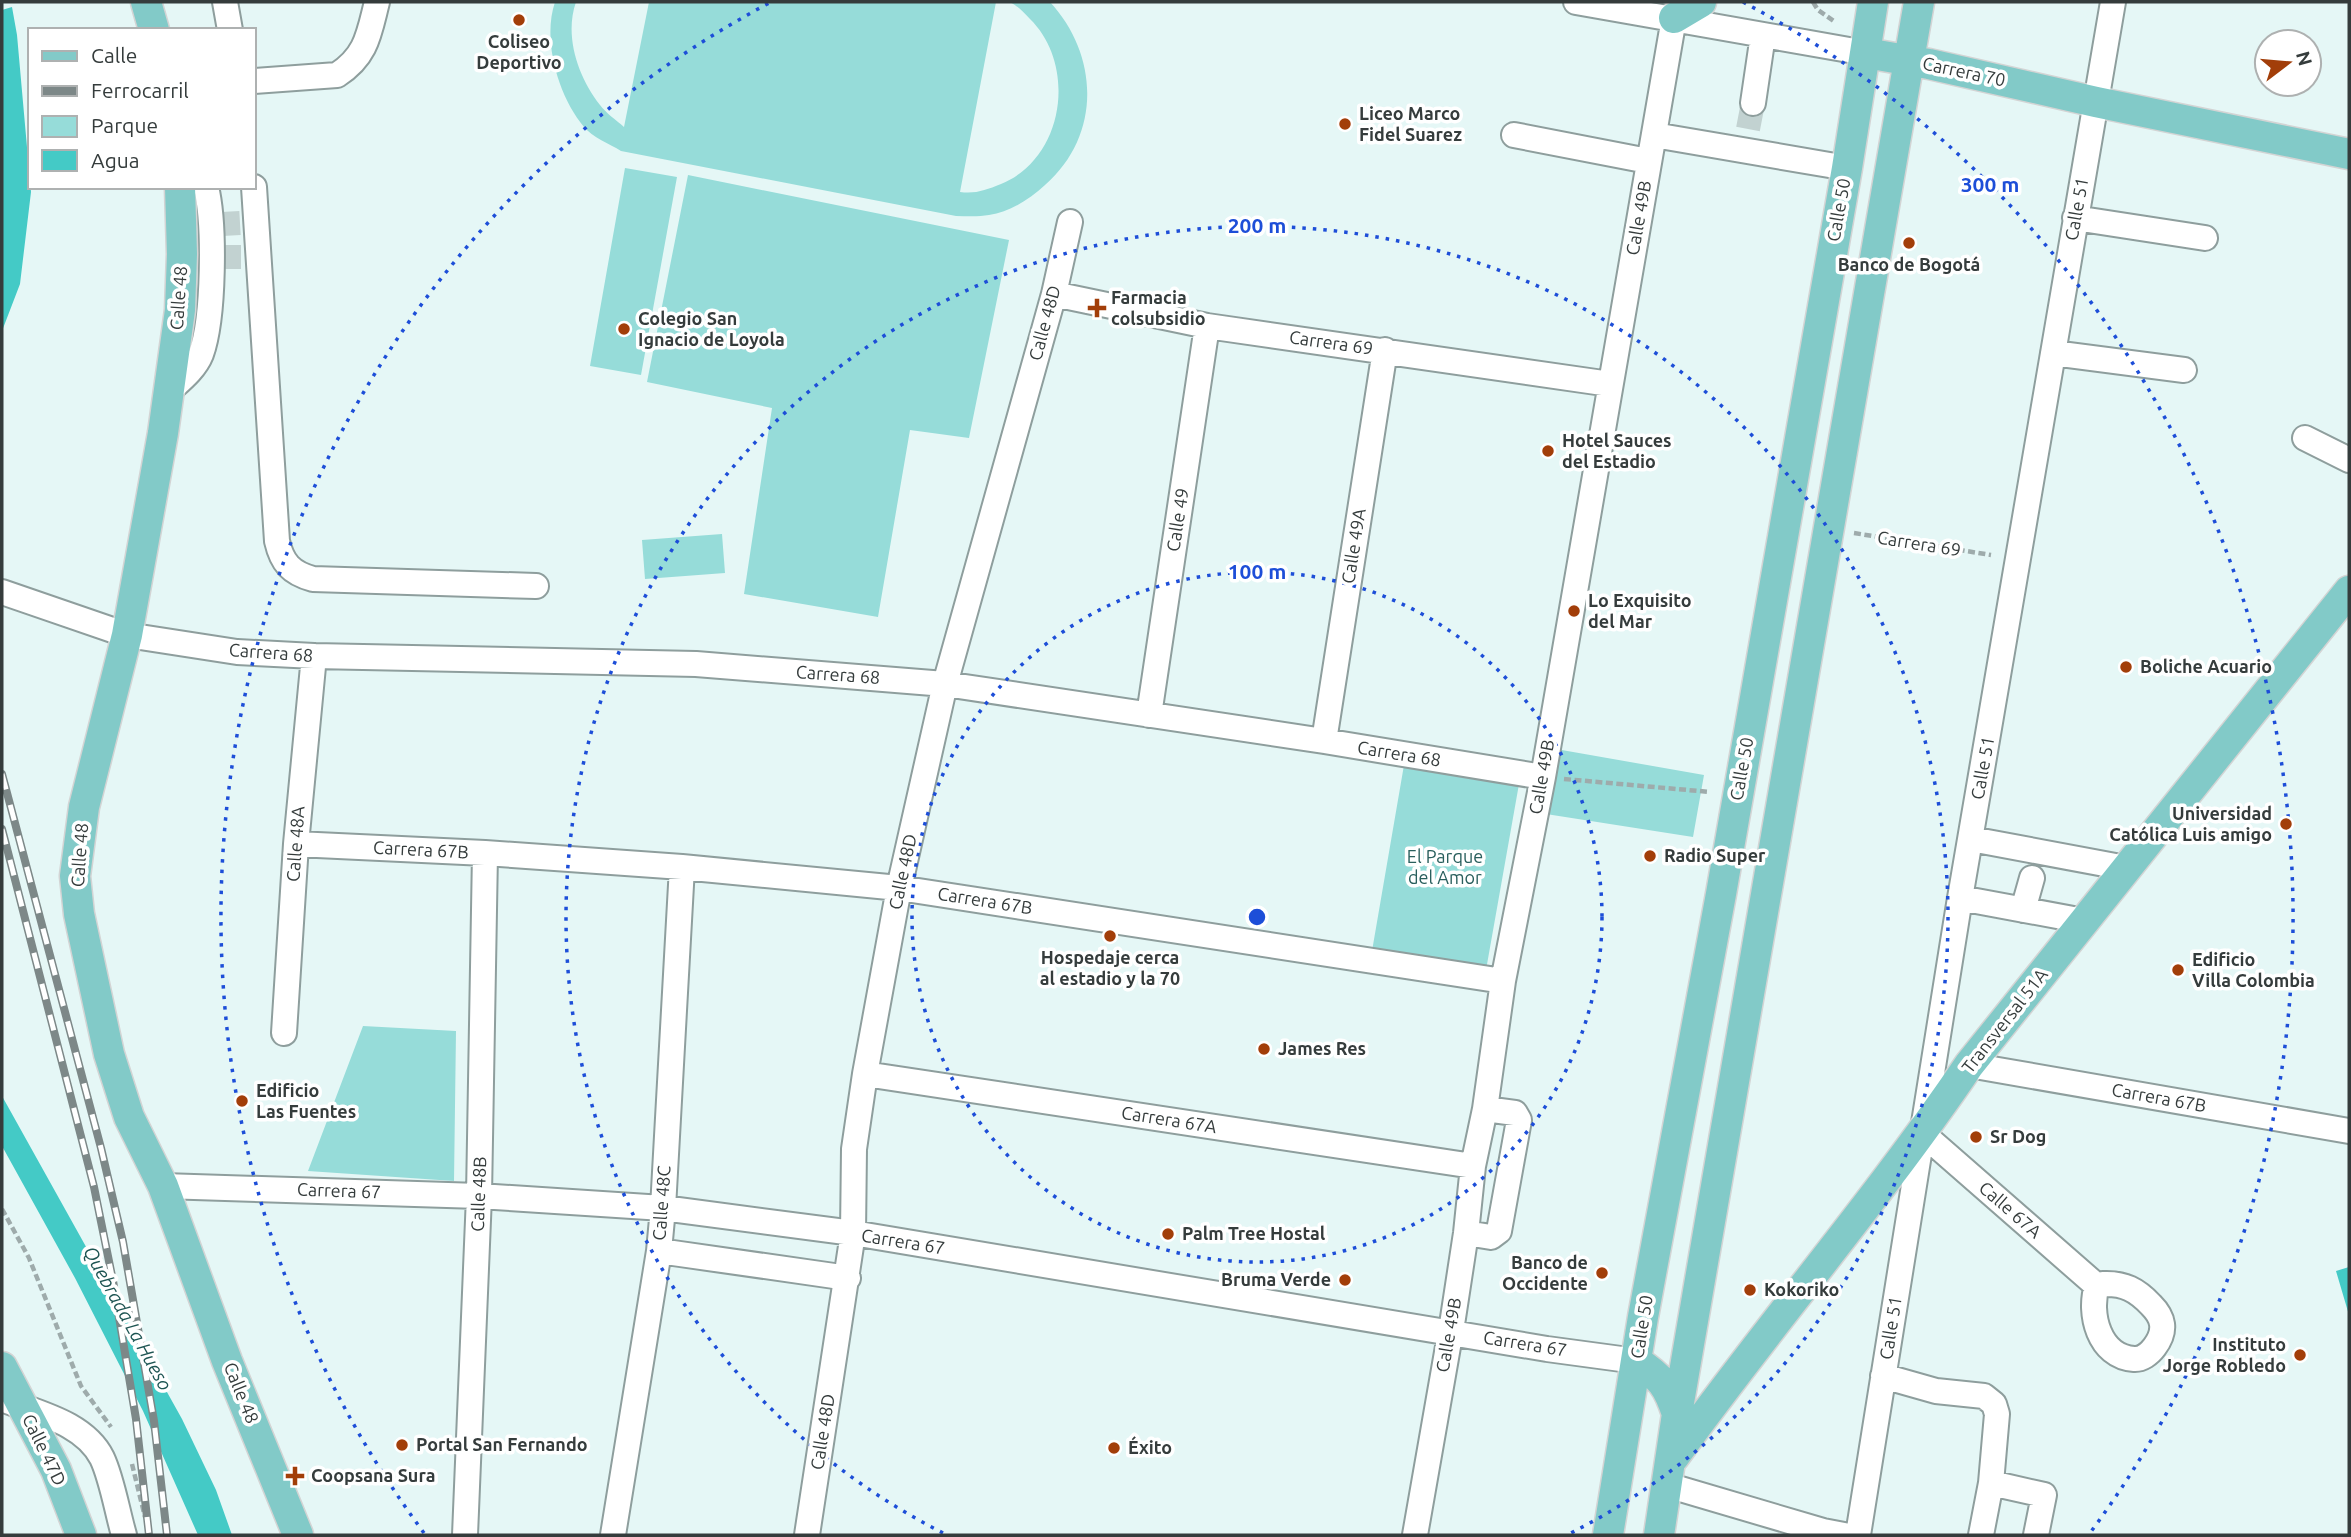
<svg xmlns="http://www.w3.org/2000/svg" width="2351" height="1537" font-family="Ubuntu,sans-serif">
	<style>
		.green { fill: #96dcd9 }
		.water { fill: #44cac6 }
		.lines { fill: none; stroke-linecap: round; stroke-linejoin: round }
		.minor-tunnel { stroke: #c2d2d1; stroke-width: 24; stroke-dasharray: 24 12; stroke-linecap: butt }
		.minor-casing { stroke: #8e9e9d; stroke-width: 28 }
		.major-casing { stroke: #d3d4d4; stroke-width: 33 }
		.path { stroke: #9eabab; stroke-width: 4.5; stroke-dasharray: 7 3.5; stroke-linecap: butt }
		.minor { stroke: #fff; stroke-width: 24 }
		.major { stroke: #82cac8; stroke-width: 30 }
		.rail-casing { stroke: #7d8888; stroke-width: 8 }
		.rail { stroke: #fff; stroke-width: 5; stroke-dasharray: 16; stroke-linecap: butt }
		.ring { fill: none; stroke: #1d4ed8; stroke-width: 3.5; stroke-dasharray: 3.5 7 }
		.poi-dot { fill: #a23e09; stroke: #fff; stroke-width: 2.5 }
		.labels { text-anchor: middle; stroke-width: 7; stroke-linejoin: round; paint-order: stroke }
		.poi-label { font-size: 18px; font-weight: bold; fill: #353c3c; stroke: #fff; text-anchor: start }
		.street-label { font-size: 18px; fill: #353c3c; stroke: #fff }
		.park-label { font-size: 18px; fill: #295f5d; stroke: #fff }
		.water-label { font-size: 19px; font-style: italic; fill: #1e5553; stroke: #fff }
		.centre { fill: #1d4ed8; stroke: #fff; stroke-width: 3.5 }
		.ring-label { font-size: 21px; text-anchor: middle; font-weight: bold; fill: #1d4ed8; stroke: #fff; stroke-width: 7; stroke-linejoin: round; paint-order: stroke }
	</style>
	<rect width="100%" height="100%" fill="#e5f7f6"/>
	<path class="green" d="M 555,2 L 576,2 C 564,36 578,77 600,105 C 606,113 616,120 624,127 L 649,2 L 996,2 L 960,192 C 976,194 986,190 1001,184 C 1065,158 1077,65 1030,19 C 1023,12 1017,5 1009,2 L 1050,2 C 1099,55 1102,135 1045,185 C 1030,199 1010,212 989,215 C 978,217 966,216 956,216 L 621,151 C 610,144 592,137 584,127 C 558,96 542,40 555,2 Z
		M 625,168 L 677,177 L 641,375 L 590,366 Z
		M 688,175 L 1009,240 L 969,438 L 910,430 L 878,617 L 744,594 L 772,408 L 647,382 Z
		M 722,534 L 725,573 L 645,579 L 642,540 Z
		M 1556,749 L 1704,775 L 1693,837 L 1546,814 Z
		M 1404,765 L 1519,784 L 1486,970 L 1372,951 Z
		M 363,1026 L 456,1031 L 454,1181 L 308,1171 Z"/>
	<path class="water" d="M 12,7 L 17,35 L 31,192 L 20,284 L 2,331 L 2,10 Z
		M 2,1096 L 182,1419 L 216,1490 L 232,1535 L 198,1535 L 143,1411 L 75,1278 L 2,1146 Z
		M 2349,1267 L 2349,1315 L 2336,1271 Z"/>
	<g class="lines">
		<path class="minor-tunnel" d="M 1748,129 L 1753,103
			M 222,224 L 240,223
			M 223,257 L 241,257"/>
		<g class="minor-casing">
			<path id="minor" d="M 225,2 L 230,30
				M 1576,2 L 1866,53
				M 254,81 L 337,75 C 367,56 369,33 377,2
				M 1753,103 L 1763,35
				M 1514,135 L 1648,161
				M 1654,135 L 1847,168
				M 254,187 L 277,541 C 282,563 291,573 313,579 L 536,586
				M 2075,218 L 2205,238
				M 1054,294 L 1207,326 L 1610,384
				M 2053,353 L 2184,370
				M 170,390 C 181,380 195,369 201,354 C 214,318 215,224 206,187
				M 2305,438 L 2349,460
				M 2,592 L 127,635 L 237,652 L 314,656 L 696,664 L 945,684 L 1324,741 L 1543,777
				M 1149,715 L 1207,326
				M 1324,741 L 1385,350
				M 1971,839 L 2126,868
				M 296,844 L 485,853 L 682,867 L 899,888 L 1503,981
				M 1960,898 L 2084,921
				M 2023,910 L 2032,878
				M 284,1033 L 296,844 L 314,656
				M 1969,1065 L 2349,1131
				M 865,1074 L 1473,1166
				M 1922,1133 L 2097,1286
				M 163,1186 L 479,1196 L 663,1208 L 853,1233 L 1547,1349 L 1636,1361
				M 1466,1233 L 1491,1237 L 1499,1231 L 1519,1120 L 1515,1113 L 1485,1109
				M 659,1251 L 848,1278
				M 2103,1284 C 2124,1283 2137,1290 2151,1305 C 2156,1310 2161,1317 2162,1324 C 2164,1338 2149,1360 2134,1359 C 2099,1357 2088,1313 2097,1286 Z
				M 1883,1376 L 1936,1391 L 1984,1396 L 1994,1404 L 1997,1414 L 1991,1483 L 1981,1535
				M 2,1399 C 36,1413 84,1422 102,1458 C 112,1479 117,1511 124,1535
				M 1991,1483 L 2044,1495 L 2036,1535
				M 1667,1485 L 1823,1531 L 1844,1535
				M 465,1535 L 479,1196 L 485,853
				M 613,1535 L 659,1251 L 663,1208 L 682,867
				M 807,1535 L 853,1233 L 854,1149 L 865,1074 L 899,888 L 945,684 L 1054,294 L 1070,222
				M 1415,1535 L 1453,1318 L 1466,1233 L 1473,1166 L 1485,1109 L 1503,981 L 1543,777 L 1674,18
				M 1858,1535 L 1960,898 L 2113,2"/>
		</g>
		<g class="major-casing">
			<path id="major" d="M 146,2 L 154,30
				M 1674,18 L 1701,2
				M 1866,53 L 1929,64 L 2096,102 L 2349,154
				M 180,187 L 182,254 L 180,310 L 163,433 L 127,635 L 84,807 L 75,876 L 79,914 L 109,1054 L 129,1117 L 163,1186 L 227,1361 L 298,1535
				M 1636,1361 C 1661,1377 1668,1386 1677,1414
				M 2,1367 L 56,1470 L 81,1535
				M 1674,1457 C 1770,1324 1877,1200 1969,1065 L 2349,591
				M 1608,1535 L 1643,1317 L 1721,894 L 1847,168 L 1873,2
				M 1659,1535 L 1677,1414 L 1919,2"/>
		</g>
		<path class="path" d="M 1813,2 L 1818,10 L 1835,22
			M 1854,533 L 1991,555
			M 1564,779 L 1710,792
			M 2,1209 L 29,1258 L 81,1386 L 111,1427
			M 132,1464 L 145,1517"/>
		<use href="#minor" class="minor"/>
		<use href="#major" class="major"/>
		<g class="rail-casing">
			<path id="rail" d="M 2,774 L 101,1148 L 123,1242 L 154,1421 L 167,1535
				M 2,829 L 94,1187 L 113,1281 L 136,1419 L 149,1535"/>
		</g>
		<use href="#rail" class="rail"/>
	</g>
	<g class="ring">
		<circle cx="1257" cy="917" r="345"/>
		<path d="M943 1533A691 691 0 1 1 1571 1533"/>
		<path d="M424 1533A1036 1036 0 0 1 771 2M1743 2A1036 1036 0 0 1 2090 1533"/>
	</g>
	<g class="poi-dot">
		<circle cx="519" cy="20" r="7"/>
		<circle cx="1345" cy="124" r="7"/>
		<circle cx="1909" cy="243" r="7"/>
		<path d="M1093.5 297.5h7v7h7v7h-7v7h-7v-7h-7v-7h7z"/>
		<circle cx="624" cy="329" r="7"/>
		<circle cx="1548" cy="451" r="7"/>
		<circle cx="1574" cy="611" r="7"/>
		<circle cx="2126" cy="667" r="7"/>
		<circle cx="2286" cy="824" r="7"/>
		<circle cx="1650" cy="856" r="7"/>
		<circle cx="1110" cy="936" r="7"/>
		<circle cx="2178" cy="970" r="7"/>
		<circle cx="1264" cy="1049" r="7"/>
		<circle cx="242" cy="1101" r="7"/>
		<circle cx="1976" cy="1137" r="7"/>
		<circle cx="1168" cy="1234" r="7"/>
		<circle cx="1602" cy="1273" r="7"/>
		<circle cx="1345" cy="1280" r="7"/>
		<circle cx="1750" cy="1290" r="7"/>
		<circle cx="2300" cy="1355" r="7"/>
		<circle cx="402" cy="1445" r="7"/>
		<circle cx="1114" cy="1448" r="7"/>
		<path d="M291.5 1465.5h7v7h7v7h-7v7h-7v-7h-7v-7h7z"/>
	</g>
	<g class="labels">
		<g class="poi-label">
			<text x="519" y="48" text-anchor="middle">Coliseo<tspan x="519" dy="21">Deportivo</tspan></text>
			<text x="1359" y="120">Liceo Marco<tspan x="1359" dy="21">Fidel Suarez</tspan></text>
			<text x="1909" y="271" text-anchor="middle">Banco de Bogotá</text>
			<text x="1111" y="304">Farmacia<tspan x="1111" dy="21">colsubsidio</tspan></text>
			<text x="638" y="325">Colegio San<tspan x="638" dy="21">Ignacio de Loyola</tspan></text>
			<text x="1562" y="447">Hotel Sauces<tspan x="1562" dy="21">del Estadio</tspan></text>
			<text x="1588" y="607">Lo Exquisito<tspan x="1588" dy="21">del Mar</tspan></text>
			<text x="2140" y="673">Boliche Acuario</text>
			<text x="2272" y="820" text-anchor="end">Universidad<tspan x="2272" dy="21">Católica Luis amigo</tspan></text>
			<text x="1664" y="862">Radio Super</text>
			<text x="1110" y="964" text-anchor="middle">Hospedaje cerca<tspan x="1110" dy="21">al estadio y la 70</tspan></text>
			<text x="2192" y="966">Edificio<tspan x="2192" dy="21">Villa Colombia</tspan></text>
			<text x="1278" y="1055">James Res</text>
			<text x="256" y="1097">Edificio<tspan x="256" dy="21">Las Fuentes</tspan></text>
			<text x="1990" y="1143">Sr Dog</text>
			<text x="1182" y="1240">Palm Tree Hostal</text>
			<text x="1588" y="1269" text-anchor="end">Banco de<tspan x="1588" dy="21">Occidente</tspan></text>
			<text x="1331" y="1286" text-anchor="end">Bruma Verde</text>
			<text x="1764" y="1296">Kokoriko</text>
			<text x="2286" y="1351" text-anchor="end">Instituto<tspan x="2286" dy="21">Jorge Robledo</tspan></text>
			<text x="416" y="1451">Portal San Fernando</text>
			<text x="1128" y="1454">Éxito</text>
			<text x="311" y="1482">Coopsana Sura</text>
		</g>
		<g class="street-label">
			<text transform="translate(1964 72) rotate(12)" y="6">Carrera 70</text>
			<text transform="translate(2077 209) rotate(-80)" y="6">Calle 51</text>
			<text transform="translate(1839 210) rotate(-80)" y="6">Calle 50</text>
			<text transform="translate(1639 218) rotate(-80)" y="6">Calle 49B</text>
			<text transform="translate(179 298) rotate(-86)" y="6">Calle 48</text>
			<text transform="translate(1045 323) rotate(-75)" y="6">Calle 48D</text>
			<text transform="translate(1331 343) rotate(8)" y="6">Carrera 69</text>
			<text transform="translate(1178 520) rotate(-81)" y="6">Calle 49</text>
			<text transform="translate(1919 544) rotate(9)" y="6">Carrera 69</text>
			<text transform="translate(1354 546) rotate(-81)" y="6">Calle 49A</text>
			<text transform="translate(271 653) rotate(4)" y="6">Carrera 68</text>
			<text transform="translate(838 675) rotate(4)" y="6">Carrera 68</text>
			<text transform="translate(1399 754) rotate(9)" y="6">Carrera 68</text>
			<text transform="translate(1983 768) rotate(-80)" y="6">Calle 51</text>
			<text transform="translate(1742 769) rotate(-80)" y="6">Calle 50</text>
			<text transform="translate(1542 777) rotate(-80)" y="6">Calle 49B</text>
			<text transform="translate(296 844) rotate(-86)" y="6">Calle 48A</text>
			<text transform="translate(421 850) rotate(3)" y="6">Carrera 67B</text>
			<text transform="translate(80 855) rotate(-86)" y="6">Calle 48</text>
			<text transform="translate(903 872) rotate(-78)" y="6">Calle 48D</text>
			<text transform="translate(985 901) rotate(9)" y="6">Carrera 67B</text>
			<text transform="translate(2005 1021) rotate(-52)" y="6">Transversal 51A</text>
			<text transform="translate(2159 1098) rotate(10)" y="6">Carrera 67B</text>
			<text transform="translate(1169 1120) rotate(9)" y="6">Carrera 67A</text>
			<text transform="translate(339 1191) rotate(2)" y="6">Carrera 67</text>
			<text transform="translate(479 1194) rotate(-88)" y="6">Calle 48B</text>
			<text transform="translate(662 1203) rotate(-86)" y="6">Calle 48C</text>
			<text transform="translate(2010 1210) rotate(41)" y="6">Calle 67A</text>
			<text transform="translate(903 1242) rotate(9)" y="6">Carrera 67</text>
			<text transform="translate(1642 1327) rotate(-81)" y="6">Calle 50</text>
			<text transform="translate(1891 1328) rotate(-81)" y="6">Calle 51</text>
			<text transform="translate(1449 1335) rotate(-80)" y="6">Calle 49B</text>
			<text transform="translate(1525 1344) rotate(9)" y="6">Carrera 67</text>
			<text transform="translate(241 1393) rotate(68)" y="6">Calle 48</text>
			<text transform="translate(823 1432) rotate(-81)" y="6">Calle 48D</text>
			<text transform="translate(44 1450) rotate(64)" y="6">Calle 47D</text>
		</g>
		<g class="park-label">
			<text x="1445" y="863">El Parque<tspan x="1445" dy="21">del Amor</tspan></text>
		</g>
		<g class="water-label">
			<text transform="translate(128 1318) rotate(61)" y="7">Quebrada La Hueso</text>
		</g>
	</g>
	<circle cx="1257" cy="917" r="10" class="centre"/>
	<g class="ring-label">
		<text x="1990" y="192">300 m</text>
		<text x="1257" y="233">200 m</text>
		<text x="1257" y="579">100 m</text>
	</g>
	<rect width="2351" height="1537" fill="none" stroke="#353c3c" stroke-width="7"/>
	<rect x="28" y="28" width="228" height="161" fill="#ffffff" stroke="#aeb1b1" stroke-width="2"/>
	<rect x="42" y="51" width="35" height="10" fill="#82cac8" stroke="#aeb1b1" stroke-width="2"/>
	<text x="91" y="63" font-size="21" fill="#353c3c">Calle</text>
	<rect x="42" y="86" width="35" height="10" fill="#7d8888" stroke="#aeb1b1" stroke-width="2"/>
	<text x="91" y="98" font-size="21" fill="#353c3c">Ferrocarril</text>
	<rect x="42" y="116" width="35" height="21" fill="#96dcd9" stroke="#aeb1b1" stroke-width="2"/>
	<text x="91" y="133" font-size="21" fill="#353c3c">Parque</text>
	<rect x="42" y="150" width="35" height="21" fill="#44cac6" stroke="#aeb1b1" stroke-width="2"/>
	<text x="91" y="168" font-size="21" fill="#353c3c">Agua</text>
	<g transform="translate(2288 63) rotate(74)"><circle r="33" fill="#ffffff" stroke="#aeb1b1" stroke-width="2"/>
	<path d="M0-5L12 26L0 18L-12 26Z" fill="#a23e09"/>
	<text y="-10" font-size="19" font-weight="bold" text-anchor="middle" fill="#353c3c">N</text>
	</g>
</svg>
